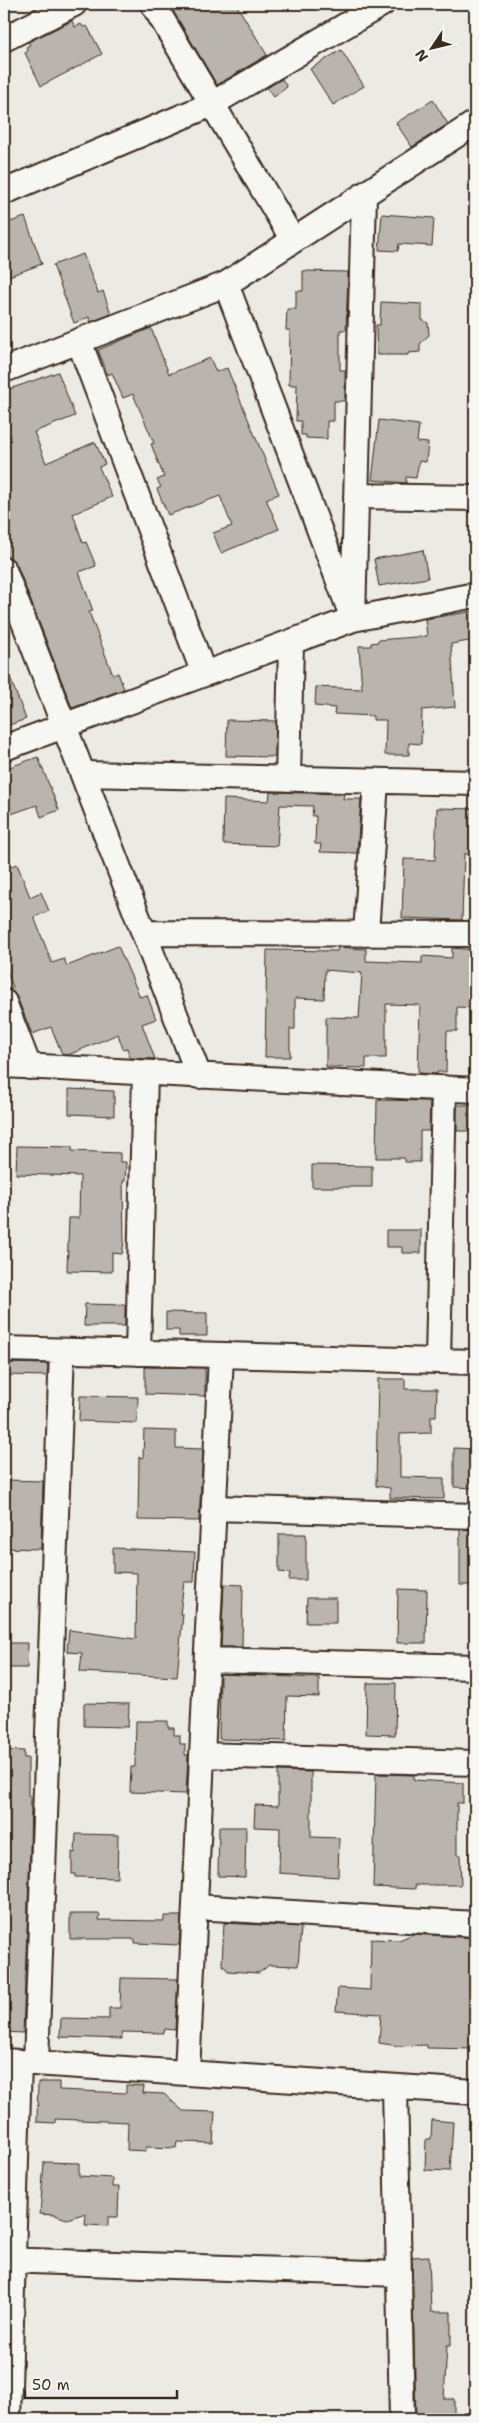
<svg xmlns="http://www.w3.org/2000/svg" width="479" height="2423" font-family="'Shantell Sans',sans-serif">
	<style>
		.building { fill: #bab4ae; stroke: #3b2a1e }
		.lines { fill: none; stroke-linecap: round; stroke-linejoin: round }
		.street-casing { stroke: #3b2a1e; stroke-width: 28 }
		.street { stroke: #f6f6f2; stroke-width: 24 }
	</style>
	<rect width="100%" height="100%" fill="#ebeae5"/>
	<filter id="ink" filterUnits="userSpaceOnUse"><feTurbulence type="fractalNoise" baseFrequency=".02" numOctaves="2"/><feDisplacementMap in="SourceGraphic" scale="10" xChannelSelector="R" yChannelSelector="G"/><feConvolveMatrix kernelMatrix="1 2 1 2 8 2 1 2 1" color-interpolation-filters="sRGB"/></filter>
	<g filter="url(#ink)">
		<path class="building" d="M 169,4 L 236,4 L 267,55 L 217,85 Z
			M 72,21 L 75,27 L 81,24 L 83,27 L 87,26 L 102,54 L 41,86 L 25,53 L 28,51 L 26,47 L 30,45 L 28,42 Z
			M 341,50 L 364,86 L 333,105 L 310,69 Z
			M 282,79 L 287,87 L 274,97 L 267,88 Z
			M 433,100 L 448,124 L 412,147 L 396,123 Z
			M 382,214 L 434,218 L 432,246 L 399,244 L 398,251 L 379,250 Z
			M 25,217 L 42,264 L 9,276 L 4,261 L 4,224 Z
			M 83,254 L 98,293 L 103,291 L 111,314 L 91,322 L 89,317 L 74,323 L 53,265 Z
			M 303,271 L 348,272 L 346,330 L 340,330 L 340,370 L 345,370 L 345,401 L 334,401 L 334,421 L 327,421 L 327,439 L 306,438 L 306,435 L 301,435 L 301,421 L 296,421 L 297,385 L 289,385 L 290,330 L 286,330 L 287,309 L 296,309 L 296,291 L 303,291 Z
			M 381,302 L 422,304 L 422,320 L 428,323 L 429,335 L 420,344 L 420,352 L 408,353 L 408,355 L 377,355 L 376,325 L 380,325 Z
			M 151,328 L 169,374 L 210,358 L 216,372 L 227,368 L 279,494 L 266,499 L 279,529 L 221,553 L 213,533 L 232,526 L 220,496 L 168,515 L 157,489 L 161,487 L 157,480 L 164,477 L 151,444 L 154,443 L 133,394 L 123,398 L 112,373 L 108,375 L 98,350 Z
			M 58,372 L 75,416 L 34,432 L 46,463 L 95,442 L 105,464 L 99,467 L 112,497 L 73,514 L 83,543 L 86,542 L 96,566 L 79,572 L 93,611 L 89,612 L 113,675 L 118,673 L 124,689 L 72,708 L 17,565 L 12,559 L 5,556 L 4,552 L 4,391 Z
			M 379,420 L 419,425 L 417,442 L 428,443 L 426,462 L 419,461 L 416,478 L 406,477 L 406,483 L 372,480 Z
			M 423,550 L 428,578 L 379,586 L 374,559 Z
			M 475,611 L 475,640 L 451,644 L 455,707 L 422,710 L 421,744 L 409,743 L 409,755 L 385,755 L 386,720 L 373,720 L 373,716 L 334,714 L 335,708 L 315,706 L 316,687 L 362,689 L 359,646 L 371,646 L 371,643 L 378,642 L 378,640 L 427,636 L 425,619 Z
			M 5,665 L 26,719 L 4,727 L 4,666 Z
			M 227,720 L 276,721 L 275,757 L 226,756 Z
			M 38,757 L 59,810 L 41,817 L 37,805 L 11,814 L 4,793 L 4,769 Z
			M 270,792 L 344,794 L 343,799 L 361,799 L 357,853 L 320,852 L 321,844 L 315,844 L 316,816 L 312,816 L 313,806 L 280,805 L 277,846 L 223,844 L 224,799 L 269,801 Z
			M 437,808 L 475,809 L 475,843 L 473,842 L 472,854 L 464,854 L 462,920 L 402,918 L 404,859 L 435,860 Z
			M 17,864 L 30,897 L 41,892 L 49,911 L 34,917 L 52,963 L 64,959 L 67,966 L 118,946 L 140,997 L 147,995 L 156,1019 L 142,1024 L 155,1059 L 130,1058 L 127,1048 L 123,1049 L 118,1034 L 68,1055 L 62,1054 L 51,1027 L 32,1034 L 17,997 L 9,989 L 13,987 L 4,964 L 4,869 Z
			M 338,947 L 366,949 L 366,961 L 422,963 L 422,956 L 452,958 L 452,948 L 475,950 L 475,1008 L 457,1007 L 457,1031 L 447,1031 L 446,1072 L 437,1072 L 437,1074 L 418,1073 L 420,1005 L 386,1004 L 386,1058 L 366,1058 L 366,1068 L 326,1067 L 326,1017 L 359,1018 L 362,973 L 325,970 L 324,999 L 295,998 L 295,1029 L 290,1029 L 290,1057 L 265,1057 L 267,950 L 337,951 Z
			M 69,1089 L 114,1091 L 114,1116 L 69,1114 Z
			M 377,1100 L 430,1101 L 429,1131 L 420,1131 L 420,1162 L 404,1162 L 404,1158 L 376,1158 Z
			M 457,1105 L 475,1105 L 475,1131 L 457,1131 Z
			M 17,1146 L 72,1147 L 72,1151 L 120,1153 L 120,1162 L 126,1162 L 125,1181 L 123,1181 L 124,1242 L 122,1254 L 112,1253 L 112,1272 L 67,1271 L 69,1218 L 79,1218 L 80,1176 L 16,1174 Z
			M 312,1165 L 372,1166 L 372,1187 L 312,1187 Z
			M 386,1230 L 421,1230 L 421,1253 L 402,1253 L 402,1247 L 386,1247 Z
			M 85,1304 L 125,1305 L 125,1326 L 84,1326 Z
			M 166,1312 L 207,1313 L 207,1336 L 179,1336 L 179,1330 L 166,1330 Z
			M 4,1363 L 48,1364 L 47,1376 L 4,1375 Z
			M 145,1367 L 205,1368 L 205,1396 L 145,1394 Z
			M 378,1379 L 405,1379 L 405,1389 L 437,1389 L 436,1416 L 431,1416 L 431,1433 L 400,1434 L 400,1477 L 444,1478 L 444,1499 L 390,1498 L 390,1488 L 376,1486 Z
			M 80,1396 L 138,1397 L 137,1423 L 79,1421 Z
			M 144,1430 L 176,1431 L 176,1448 L 203,1449 L 199,1521 L 138,1520 L 139,1457 L 143,1458 Z
			M 454,1448 L 475,1449 L 475,1488 L 454,1487 Z
			M 4,1480 L 43,1481 L 41,1549 L 4,1548 Z
			M 460,1529 L 475,1530 L 475,1585 L 460,1585 Z
			M 279,1534 L 306,1534 L 306,1580 L 289,1580 L 290,1573 L 279,1572 Z
			M 113,1548 L 195,1552 L 194,1582 L 184,1582 L 180,1614 L 183,1614 L 177,1677 L 80,1672 L 82,1653 L 67,1652 L 69,1630 L 136,1639 L 137,1573 L 113,1572 Z
			M 224,1584 L 243,1585 L 242,1647 L 221,1647 Z
			M 398,1589 L 427,1590 L 426,1643 L 397,1643 Z
			M 307,1598 L 336,1598 L 336,1623 L 306,1623 Z
			M 4,1643 L 28,1643 L 27,1668 L 4,1668 Z
			M 220,1674 L 319,1678 L 319,1697 L 287,1696 L 286,1741 L 219,1739 Z
			M 367,1683 L 396,1683 L 395,1735 L 366,1734 Z
			M 84,1703 L 129,1704 L 128,1727 L 84,1726 Z
			M 136,1721 L 168,1721 L 168,1728 L 174,1728 L 174,1735 L 180,1735 L 180,1744 L 185,1744 L 185,1755 L 188,1755 L 186,1794 L 130,1792 L 131,1767 L 135,1767 Z
			M 4,1750 L 24,1751 L 24,1758 L 28,1758 L 28,1796 L 31,1796 L 30,1851 L 23,2033 L 4,2032 L 6,1914 L 8,1915 L 10,1860 L 4,1860 Z
			M 278,1771 L 311,1772 L 311,1837 L 339,1838 L 338,1877 L 279,1873 L 280,1828 L 254,1827 L 255,1805 L 278,1806 Z
			M 376,1774 L 414,1775 L 414,1780 L 463,1783 L 463,1803 L 457,1803 L 457,1855 L 460,1855 L 461,1885 L 415,1885 L 415,1889 L 373,1887 Z
			M 219,1827 L 246,1827 L 245,1877 L 218,1876 Z
			M 76,1834 L 118,1835 L 117,1878 L 75,1877 L 75,1874 L 72,1874 L 72,1852 L 75,1853 Z
			M 70,1914 L 100,1914 L 99,1920 L 164,1921 L 164,1916 L 181,1916 L 179,1945 L 135,1943 L 135,1939 L 70,1939 Z
			M 224,1923 L 301,1927 L 298,1966 L 269,1965 L 259,1973 L 228,1971 L 222,1964 Z
			M 413,1934 L 475,1938 L 475,2049 L 427,2048 L 427,2045 L 398,2046 L 379,2043 L 381,2014 L 336,2011 L 338,1988 L 370,1990 L 371,1939 L 399,1940 Z
			M 121,1978 L 178,1979 L 175,2030 L 165,2029 L 164,2033 L 121,2032 L 122,2039 L 60,2037 L 61,2018 L 109,2019 L 109,2008 L 120,2008 Z
			M 38,2082 L 59,2082 L 59,2090 L 126,2093 L 126,2085 L 144,2086 L 143,2093 L 164,2094 L 183,2111 L 215,2112 L 213,2143 L 177,2142 L 176,2148 L 146,2147 L 146,2151 L 127,2150 L 128,2122 L 55,2119 L 55,2123 L 37,2122 Z
			M 432,2120 L 453,2122 L 450,2171 L 425,2170 L 426,2139 L 431,2139 Z
			M 44,2162 L 79,2163 L 79,2176 L 112,2178 L 112,2187 L 119,2187 L 118,2217 L 108,2217 L 108,2226 L 85,2225 L 86,2213 L 67,2219 L 55,2215 L 40,2214 Z
			M 429,2256 L 431,2312 L 451,2312 L 451,2345 L 447,2345 L 444,2399 L 454,2399 L 454,2416 L 416,2417 L 412,2257 Z"/>
		<g class="lines">
			<g class="street-casing">
				<path id="street" d="M 153,4 L 293,240
					M 4,39 L 74,4
					M 4,192 L 212,104 L 382,4
					M 226,284 L 349,608
					M 79,341 L 204,674
					M 4,370 L 226,284 L 475,123
					M 356,496 L 475,498
					M 4,570 L 199,1076
					M 353,619 L 364,195
					M 4,748 L 353,619 L 475,595
					M 83,774 L 475,783
					M 288,779 L 291,642
					M 144,933 L 475,934
					M 366,934 L 376,781
					M 4,1002 L 29,1067
					M 4,1065 L 475,1090
					M 4,1349 L 475,1362
					M 138,1353 L 145,1073
					M 438,1361 L 444,1088
					M 214,1508 L 475,1516
					M 207,1660 L 475,1667
					M 203,1755 L 475,1763
					M 195,1907 L 475,1924
					M 4,2061 L 475,2092
					M 36,2063 L 62,1351
					M 187,2073 L 221,1355
					M 395,2087 L 402,2419
					M 4,2260 L 399,2274
					M 8,2419 L 19,2062"/>
			</g>
			<use href="#street" class="street"/>
		</g>
	</g>
	<rect width="479" height="2423" fill="none" stroke="#f6f6f2" stroke-width="20"/>
	<rect x="10" y="10" width="459" height="2403" fill="none" stroke="#3b2a1e" stroke-width="2" filter="url(#ink)"/>
	<g transform="translate(432 48) rotate(235)" stroke="#f6f6f2" stroke-width="4" paint-order="stroke">
	<path d="M0-4L9 19L0 12L-9 19Z" fill="#3b2a1e"/>
	<text y="-8" font-size="14" font-weight="bold" text-anchor="middle" fill="#3b2a1e">N</text>
	</g>
	<path d="M25 2390v8h152v-8" fill="none" stroke="#3b2a1e" stroke-width="2.5"/>
	<text x="32" y="2390" font-size="15" fill="#3b2a1e" stroke="#f6f6f2" stroke-width="4" paint-order="stroke">50 m</text>
</svg>
